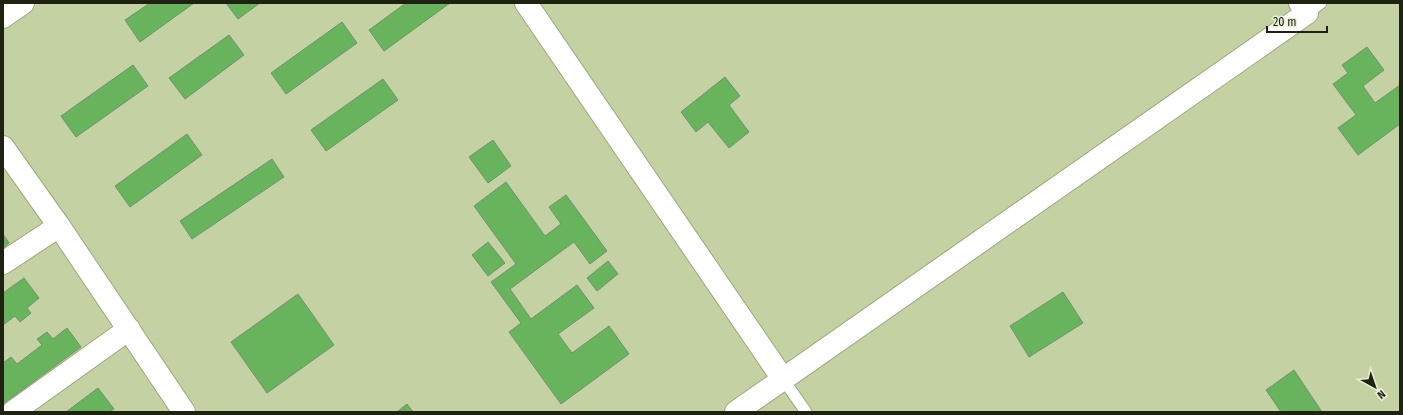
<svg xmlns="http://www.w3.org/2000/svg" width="1403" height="415" font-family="'Fira Sans Condensed',sans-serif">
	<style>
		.building { fill: #68b45d; stroke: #72916d }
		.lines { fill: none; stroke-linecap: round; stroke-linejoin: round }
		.service-casing { stroke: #9ca87c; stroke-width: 13 }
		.minor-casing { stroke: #9ca87c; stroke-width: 24 }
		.service { stroke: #fff; stroke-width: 11 }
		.minor { stroke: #fff; stroke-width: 22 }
	</style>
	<rect width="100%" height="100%" fill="#c4d2a3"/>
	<path class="building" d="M 150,3 L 194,3 L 140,42 L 125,20 Z
		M 226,3 L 260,3 L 238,19 Z
		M 406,3 L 450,3 L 384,51 L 369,30 Z
		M 342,22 L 357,43 L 286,94 L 271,73 Z
		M 229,35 L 244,55 L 185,99 L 169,78 Z
		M 1367,47 L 1384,70 L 1363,86 L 1375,103 L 1400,85 L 1400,124 L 1358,155 L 1338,128 L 1356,115 L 1333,84 L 1348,73 L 1342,65 Z
		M 133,65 L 148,86 L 76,137 L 61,116 Z
		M 725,77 L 740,96 L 729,105 L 749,132 L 729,148 L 708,122 L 696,132 L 681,112 Z
		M 383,79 L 398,100 L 326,151 L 311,130 Z
		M 187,134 L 202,155 L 130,207 L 115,186 Z
		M 493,140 L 511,166 L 488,183 L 469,157 Z
		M 272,159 L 284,177 L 192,239 L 180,221 Z
		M 506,182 L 545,236 L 561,224 L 549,207 L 566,195 L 607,251 L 590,264 L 574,242 L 510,289 L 531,319 L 577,285 L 594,308 L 558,334 L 572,353 L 609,326 L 629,354 L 561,404 L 509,332 L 521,323 L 491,282 L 516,264 L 474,206 Z
		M 3,234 L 9,243 L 3,248 Z
		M 488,242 L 505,263 L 488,276 L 472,255 Z
		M 608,261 L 618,274 L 597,291 L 587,278 Z
		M 24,278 L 39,298 L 27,308 L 31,313 L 20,322 L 15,316 L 3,325 L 3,293 Z
		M 1063,292 L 1083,323 L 1029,357 L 1010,326 Z
		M 298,294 L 334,345 L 267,393 L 231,342 Z
		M 67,328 L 81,347 L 3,404 L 3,363 L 11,357 L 17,364 L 42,345 L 37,339 L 47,332 L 53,339 Z
		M 1294,370 L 1322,412 L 1281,412 L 1266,390 Z
		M 98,388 L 114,409 L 109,412 L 66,412 Z
		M 407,404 L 413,412 L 397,412 Z"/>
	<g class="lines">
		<g class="service-casing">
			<path id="service" d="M 1307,13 L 1321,3
				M 783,379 L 806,412"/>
		</g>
		<g class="minor-casing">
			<path id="minor" d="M 526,3 L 783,379
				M 3,17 L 23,3
				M 3,147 L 59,226 L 184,412
				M 3,263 L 59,226
				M 13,412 L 129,329
				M 736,412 L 1307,13 L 1300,3"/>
		</g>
		<use href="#service" class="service"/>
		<use href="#minor" class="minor"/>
	</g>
	<rect width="1403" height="415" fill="none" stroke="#1e2311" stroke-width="8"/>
	<g transform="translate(1375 387) rotate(140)" stroke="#e8efd7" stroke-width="3" paint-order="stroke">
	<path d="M0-3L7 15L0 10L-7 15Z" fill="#1e2311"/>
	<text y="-6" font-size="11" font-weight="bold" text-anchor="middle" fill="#1e2311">N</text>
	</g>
	<path d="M1267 26v6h60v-6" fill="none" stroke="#1e2311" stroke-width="2"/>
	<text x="1273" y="26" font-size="12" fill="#1e2311" stroke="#e8efd7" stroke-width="3" paint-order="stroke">20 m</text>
</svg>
